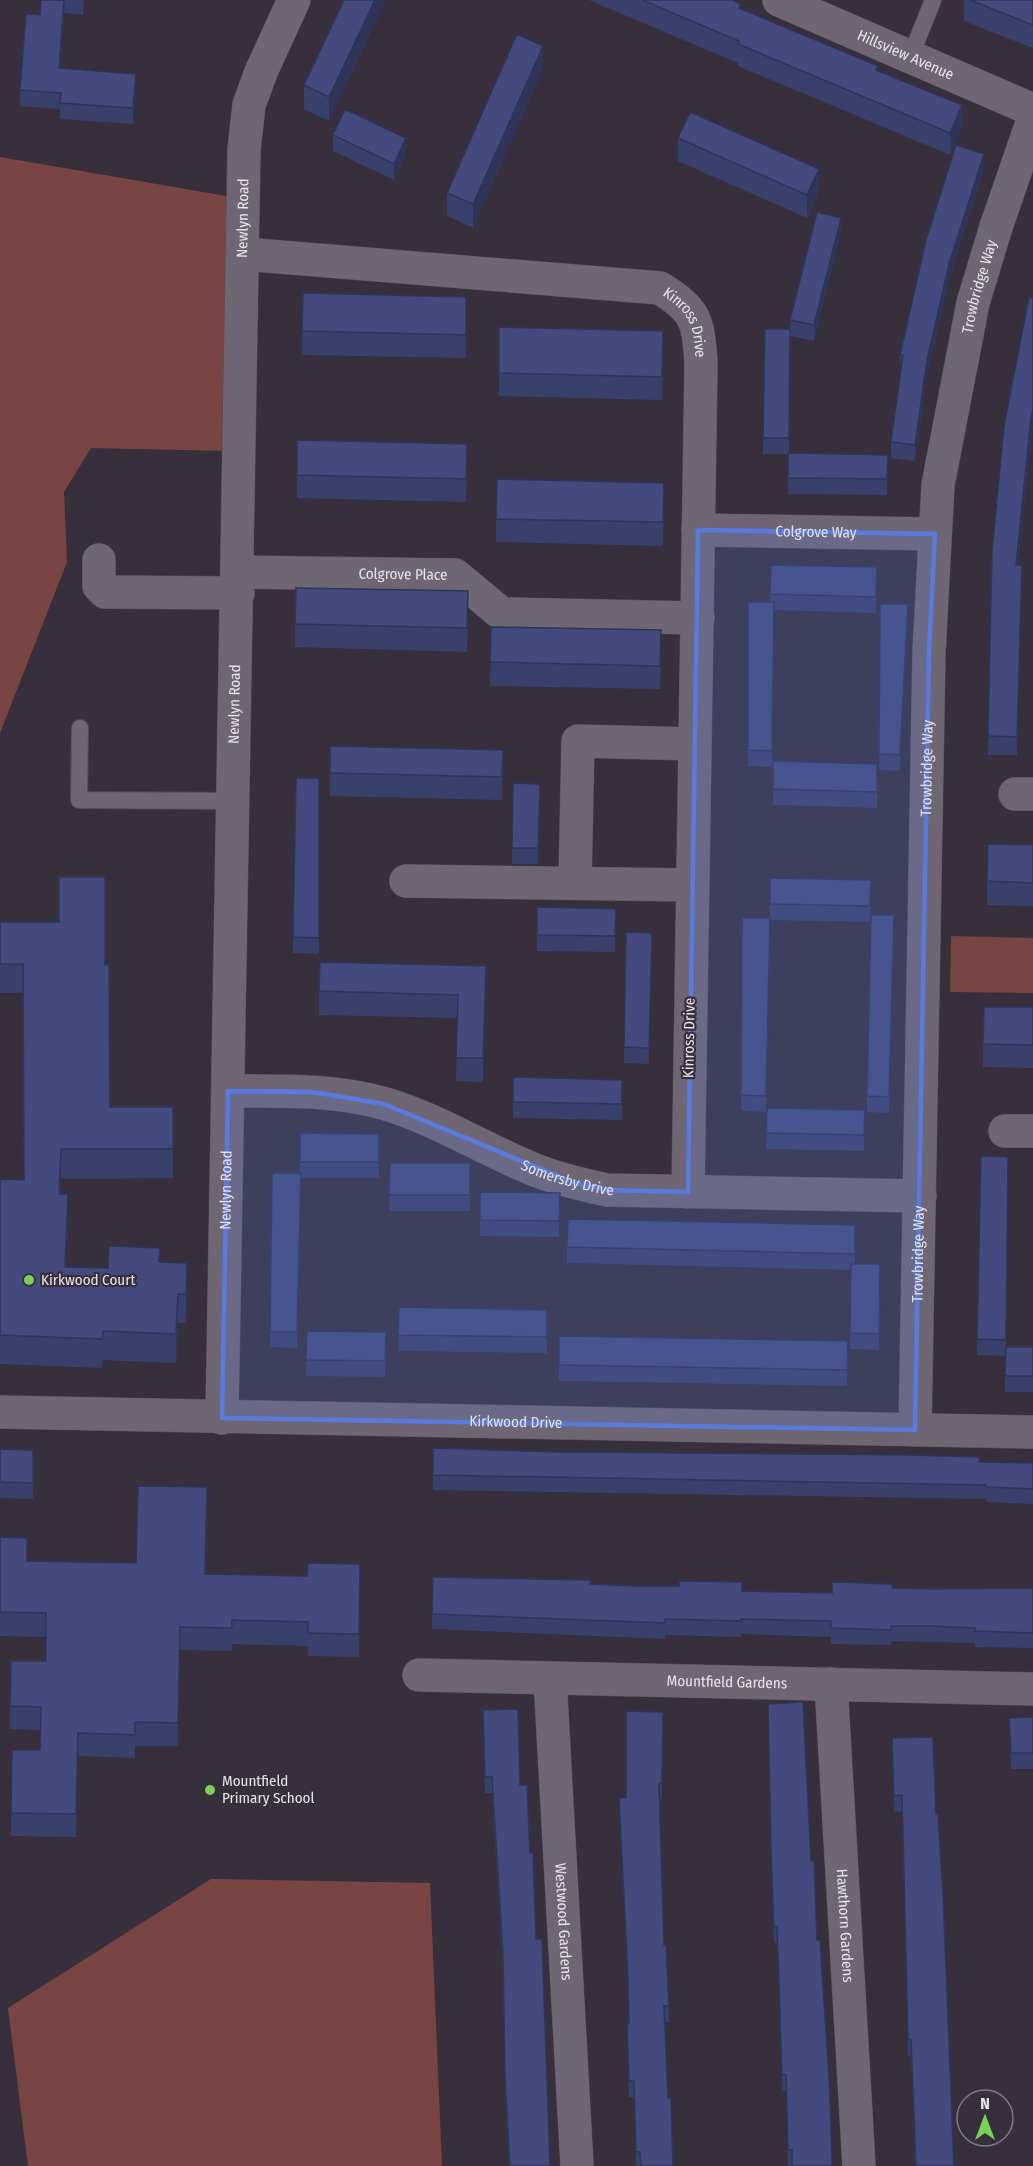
<svg xmlns="http://www.w3.org/2000/svg" width="1033" height="2166" font-family="'Fira Sans Condensed',sans-serif">
	<style>
		.green { fill: #794543 }
		.lines { fill: none; stroke-linecap: round; stroke-linejoin: round }
		.service-casing { stroke: #544d57; stroke-width: 18 }
		.minor-casing { stroke: #544d57; stroke-width: 34 }
		.tertiary-casing { stroke: #544d57; stroke-width: 34 }
		.service { stroke: #6e6673; stroke-width: 16 }
		.minor { stroke: #6e6673; stroke-width: 33 }
		.tertiary { stroke: #6e6673; stroke-width: 33 }
		.wall { fill: #3a406c }
		.shaded-wall { fill: #303458 }
		.building { fill: #444a7d; stroke: #303458; stroke-width: 1.5 }
		.marked { fill: #5a7bde; fill-opacity: 0.2; stroke: #5a7bde; stroke-width: 4.5; stroke-linejoin: round }
		.poi-dot { fill: #7ad157; stroke: #37303c; stroke-width: 2 }
		.labels { text-anchor: middle; stroke-width: 4.5; stroke-linejoin: round; paint-order: stroke }
		.street-label { font-size: 15px; fill: #e9e4ec; stroke: #37303c }
		.poi-label { font-size: 15px; fill: #e9e4ec; stroke: #37303c; text-anchor: start }
	</style>
	<rect width="100%" height="100%" fill="#37303c"/>
	<path class="green" d="M 0,157 L 232,197 L 231,451 L 91,448 L 64,492 L 67,562 L 0,733 Z
		M 951,936 L 1033,938 L 1033,993 L 950,992 Z
		M 211,1879 L 430,1883 L 442,2166 L 28,2166 L 8,2008 Z"/>
	<g class="lines">
		<g class="service-casing">
			<path id="service" d="M 910,58 L 933,0
				M 80,728 L 79,800 L 234,801"/>
		</g>
		<g class="minor-casing">
			<g id="minor">
				<path id="s1" d="M 243,254 L 660,288 C 697,311 698,321 701,363 L 688,1192"/>
				<path id="s2" d="M 698,530 L 935,534"/>
				<path d="M 99,560 L 99,586 L 105,592 L 238,593"/>
				<path id="s3" d="M 238,572 L 455,575 L 502,614 L 698,618"/>
				<path d="M 1015,794 L 1033,794"/>
				<path d="M 406,881 L 692,885"/>
				<path d="M 575,883 L 578,741 L 695,744"/>
				<path id="s4" d="M 228,1091 C 280,1091 335,1089 386,1104 C 436,1119 480,1147 528,1167 C 553,1178 580,1184 607,1190 L 920,1196"/>
				<path d="M 1005,1131 L 1033,1131"/>
				<path id="s5" d="M 222,1418 L 244,150 L 249,105 L 261,72 L 294,0"/>
				<path id="s6" d="M 915,1430 L 929,652 L 938,485 L 973,303 L 996,227 L 1033,120"/>
				<path id="s7" d="M 419,1675 L 1033,1689"/>
				<path id="s8" d="M 550,1678 L 577,2166"/>
				<path id="s9" d="M 831,1684 L 859,2166"/>
			</g>
		</g>
		<g class="tertiary-casing">
			<g id="tertiary">
				<path id="s10" d="M 779,0 L 1033,110"/>
				<path id="s11" d="M 0,1412 L 1033,1432"/>
			</g>
		</g>
		<use href="#service" class="service"/>
		<use href="#minor" class="minor"/>
		<use href="#tertiary" class="tertiary"/>
	</g>
	<path class="wall" d="M 41,0 L 84,0 L 83,15 L 64,13 L 60,68 L 136,90 L 133,124 L 60,119 L 60,109 L 20,106 L 20,90 L 40,15 Z
		M 344,0 L 386,0 L 329,121 L 304,109 L 304,85 Z
		M 589,0 L 732,0 L 741,9 L 878,71 L 962,127 L 950,155 L 738,66 L 738,63 Z
		M 964,0 L 1033,0 L 1033,48 L 964,21 Z
		M 543,69 L 473,228 L 447,216 L 447,193 Z
		M 333,135 L 406,154 L 394,180 L 333,151 Z
		M 678,138 L 819,192 L 807,218 L 678,161 Z
		M 984,170 L 949,280 L 927,375 L 915,461 L 891,458 L 891,442 L 901,371 L 900,355 Z
		M 841,234 L 814,341 L 790,336 L 790,320 Z
		M 1033,295 L 1033,427 L 1031,437 L 1018,565 L 1022,584 L 1017,755 L 988,755 L 992,551 Z
		M 466,320 L 466,358 L 302,355 L 302,331 Z
		M 499,327 L 663,354 L 662,400 L 499,396 Z
		M 765,329 L 790,329 L 789,453 L 888,455 L 887,495 L 788,494 L 788,454 L 763,454 Z
		M 297,440 L 467,467 L 466,502 L 297,498 Z
		M 664,506 L 663,546 L 496,542 L 496,519 Z
		M 771,565 L 877,567 L 876,613 L 774,610 L 772,767 L 748,766 L 748,602 L 770,602 Z
		M 880,604 L 908,620 L 900,771 L 879,770 Z
		M 468,615 L 467,652 L 295,647 L 295,624 Z
		M 491,627 L 661,654 L 660,689 L 490,686 Z
		M 330,746 L 503,750 L 502,800 L 330,796 Z
		M 773,761 L 877,764 L 877,808 L 773,805 Z
		M 319,778 L 319,954 L 293,953 L 293,937 Z
		M 513,783 L 540,784 L 538,864 L 512,864 Z
		M 1033,845 L 1033,906 L 987,905 L 987,881 Z
		M 770,878 L 871,896 L 870,922 L 770,920 L 766,1112 L 741,1111 L 742,918 L 770,918 Z
		M 616,909 L 615,952 L 537,951 L 537,935 Z
		M 0,922 L 105,965 L 110,1107 L 173,1107 L 173,1178 L 61,1179 L 61,1194 L 68,1223 L 66,1267 L 108,1268 L 160,1262 L 187,1292 L 186,1323 L 178,1323 L 176,1363 L 103,1360 L 102,1368 L 0,1364 L 0,1179 L 24,1180 L 23,993 L 0,993 Z
		M 894,931 L 889,1113 L 867,1112 L 867,1096 Z
		M 626,932 L 652,948 L 649,1064 L 624,1063 Z
		M 486,989 L 483,1082 L 456,1081 L 457,1018 L 319,1015 L 319,991 Z
		M 1033,1007 L 1033,1068 L 983,1067 L 983,1044 Z
		M 513,1077 L 622,1080 L 622,1120 L 513,1118 Z
		M 767,1108 L 865,1110 L 864,1151 L 766,1149 Z
		M 300,1133 L 379,1134 L 379,1178 L 301,1178 L 297,1348 L 270,1347 L 272,1173 L 300,1173 Z
		M 1008,1157 L 1006,1347 L 1033,1347 L 1033,1392 L 1005,1392 L 1005,1356 L 977,1355 L 977,1339 Z
		M 390,1163 L 470,1163 L 470,1211 L 389,1211 Z
		M 480,1192 L 560,1193 L 559,1237 L 480,1236 Z
		M 855,1225 L 855,1264 L 880,1264 L 879,1350 L 850,1349 L 851,1270 L 567,1263 L 567,1247 Z
		M 399,1307 L 547,1310 L 547,1353 L 398,1351 Z
		M 307,1331 L 386,1332 L 385,1377 L 306,1376 Z
		M 559,1336 L 848,1341 L 847,1386 L 559,1381 Z
		M 433,1448 L 559,1452 L 1033,1463 L 1033,1504 L 986,1502 L 986,1499 L 433,1490 Z
		M 0,1449 L 33,1450 L 33,1499 L 0,1498 Z
		M 207,1511 L 206,1574 L 360,1588 L 359,1657 L 308,1656 L 308,1646 L 232,1644 L 232,1651 L 180,1650 L 178,1746 L 135,1746 L 135,1758 L 78,1756 L 76,1837 L 11,1836 L 11,1813 L 40,1750 L 40,1730 L 10,1729 L 10,1706 L 46,1661 L 46,1637 L 0,1636 L 0,1537 L 27,1561 L 136,1563 Z
		M 433,1577 L 742,1591 L 832,1593 L 892,1588 L 934,1589 L 1033,1588 L 1033,1648 L 975,1647 L 975,1643 L 891,1641 L 891,1645 L 831,1644 L 831,1637 L 741,1634 L 741,1637 L 665,1635 L 665,1639 L 432,1629 Z
		M 768,1704 L 811,1861 L 817,1940 L 832,2166 L 788,2166 L 786,2091 L 782,2091 L 777,1943 L 774,1943 L 771,1868 Z
		M 483,1710 L 520,1785 L 530,1853 L 550,2166 L 509,2166 L 505,2095 L 503,1970 L 492,1793 L 485,1793 Z
		M 663,1712 L 662,1799 L 659,1799 L 664,1945 L 669,2006 L 669,2022 L 665,2022 L 668,2098 L 673,2166 L 636,2166 L 634,2097 L 629,2097 L 627,2040 L 627,2024 L 629,2024 L 628,1993 L 619,1798 L 626,1798 Z
		M 1033,1717 L 1033,1769 L 1011,1769 L 1009,1718 Z
		M 892,1738 L 936,1814 L 954,2166 L 915,2166 L 911,2055 L 908,2056 L 902,1811 L 894,1812 Z"/>
	<path class="shaded-wall" d="M 64,0 L 64,13 L 59,84 L 59,68 Z
		M 375,0 L 386,0 L 329,121 L 329,97 Z
		M 543,46 L 543,69 L 473,228 L 473,204 Z
		M 136,74 L 136,90 L 133,124 L 133,108 Z
		M 962,105 L 962,127 L 950,155 L 950,133 Z
		M 406,138 L 406,154 L 394,180 L 394,164 Z
		M 984,154 L 984,170 L 949,280 L 927,375 L 915,461 L 915,445 L 927,360 L 949,264 Z
		M 819,169 L 819,192 L 807,218 L 807,195 Z
		M 841,218 L 841,234 L 814,341 L 814,325 Z
		M 1033,409 L 1033,427 L 1031,437 L 1016,584 L 1016,565 L 1031,418 Z
		M 1022,565 L 1022,584 L 1017,755 L 1017,737 Z
		M 908,604 L 908,620 L 900,771 L 900,755 Z
		M 894,915 L 894,931 L 889,1113 L 889,1097 Z
		M 486,966 L 486,989 L 483,1082 L 483,1058 Z
		M 61,1149 L 61,1179 L 59,1223 L 59,1194 Z
		M 68,1194 L 68,1223 L 65,1296 L 65,1267 Z
		M 187,1263 L 187,1292 L 186,1323 L 186,1294 Z
		M 178,1294 L 178,1323 L 176,1363 L 176,1334 Z
		M 180,1627 L 180,1650 L 178,1746 L 178,1723 Z"/>
	<path class="building" d="M 41,0 L 64,0 L 59,68 L 136,74 L 133,108 L 60,103 L 61,93 L 20,90 L 26,14 L 40,15 Z
		M 344,0 L 375,0 L 329,97 L 304,85 Z
		M 642,0 L 732,0 L 741,4 L 739,8 L 878,66 L 876,70 L 962,105 L 950,133 L 738,44 L 739,41 Z
		M 970,0 L 1033,0 L 1033,25 Z
		M 517,34 L 543,46 L 473,204 L 447,193 Z
		M 345,109 L 406,138 L 394,164 L 333,135 Z
		M 690,112 L 819,169 L 807,195 L 678,138 Z
		M 956,145 L 984,154 L 949,264 L 927,360 L 915,445 L 891,442 L 903,355 L 900,355 L 926,240 Z
		M 817,212 L 841,218 L 814,325 L 790,320 Z
		M 303,293 L 466,297 L 466,335 L 302,331 Z
		M 1033,295 L 1033,409 L 1031,418 L 1016,565 L 1022,565 L 1017,737 L 988,736 L 992,551 L 1004,426 L 1029,297 L 1032,298 Z
		M 499,327 L 663,331 L 662,377 L 499,373 Z
		M 765,329 L 790,329 L 789,438 L 763,438 Z
		M 297,440 L 467,444 L 466,479 L 297,475 Z
		M 788,453 L 888,455 L 887,479 L 788,478 Z
		M 497,479 L 664,483 L 663,522 L 496,519 Z
		M 771,565 L 877,567 L 876,597 L 770,594 Z
		M 296,588 L 468,591 L 467,628 L 295,624 Z
		M 748,602 L 774,602 L 772,751 L 748,750 Z
		M 880,604 L 908,604 L 900,755 L 879,754 Z
		M 491,627 L 661,630 L 660,666 L 490,662 Z
		M 330,746 L 503,750 L 502,777 L 330,773 Z
		M 773,761 L 877,764 L 877,792 L 773,789 Z
		M 296,778 L 319,778 L 319,938 L 293,937 Z
		M 513,783 L 540,784 L 538,848 L 512,848 Z
		M 988,844 L 1033,845 L 1033,883 L 987,881 Z
		M 59,877 L 105,877 L 105,965 L 109,965 L 110,1107 L 173,1107 L 173,1149 L 61,1149 L 59,1194 L 68,1194 L 65,1267 L 108,1268 L 109,1246 L 160,1248 L 159,1262 L 187,1263 L 186,1294 L 178,1294 L 176,1334 L 103,1331 L 102,1339 L 0,1335 L 0,1179 L 24,1180 L 23,964 L 0,964 L 0,922 L 59,922 Z
		M 770,878 L 871,880 L 870,906 L 770,904 Z
		M 537,907 L 616,909 L 615,936 L 537,935 Z
		M 871,915 L 894,915 L 889,1097 L 867,1096 Z
		M 742,918 L 770,918 L 766,1096 L 741,1095 Z
		M 626,932 L 652,933 L 649,1048 L 624,1047 Z
		M 320,962 L 486,966 L 483,1058 L 456,1058 L 458,995 L 319,991 Z
		M 984,1007 L 1033,1007 L 1033,1045 L 983,1044 Z
		M 513,1077 L 622,1080 L 622,1104 L 513,1102 Z
		M 767,1108 L 865,1110 L 864,1135 L 766,1133 Z
		M 300,1133 L 379,1134 L 379,1162 L 300,1162 Z
		M 981,1156 L 1008,1157 L 1006,1340 L 977,1339 Z
		M 390,1163 L 470,1163 L 470,1195 L 389,1195 Z
		M 272,1173 L 301,1173 L 297,1332 L 270,1332 Z
		M 480,1192 L 560,1193 L 559,1221 L 480,1220 Z
		M 568,1219 L 855,1225 L 855,1254 L 567,1247 Z
		M 851,1264 L 880,1264 L 879,1334 L 850,1333 Z
		M 399,1307 L 547,1310 L 547,1337 L 398,1335 Z
		M 307,1331 L 386,1332 L 385,1361 L 306,1360 Z
		M 559,1336 L 848,1341 L 847,1370 L 559,1365 Z
		M 1006,1347 L 1033,1347 L 1033,1376 L 1005,1376 Z
		M 433,1448 L 559,1452 L 911,1455 L 979,1457 L 979,1462 L 1033,1463 L 1033,1489 L 986,1487 L 986,1485 L 433,1475 Z
		M 0,1449 L 33,1450 L 33,1483 L 0,1482 Z
		M 138,1486 L 207,1487 L 205,1574 L 307,1576 L 308,1563 L 360,1564 L 359,1634 L 308,1633 L 308,1622 L 232,1620 L 232,1628 L 180,1627 L 178,1723 L 135,1722 L 135,1735 L 78,1733 L 76,1814 L 11,1813 L 12,1750 L 40,1750 L 41,1707 L 10,1706 L 11,1661 L 46,1661 L 46,1613 L 0,1612 L 0,1537 L 27,1538 L 27,1561 L 136,1563 Z
		M 433,1577 L 590,1580 L 590,1584 L 635,1586 L 679,1586 L 679,1581 L 742,1582 L 742,1591 L 832,1593 L 832,1582 L 892,1584 L 892,1588 L 934,1589 L 1033,1588 L 1033,1633 L 975,1631 L 975,1628 L 933,1626 L 891,1626 L 891,1630 L 831,1628 L 831,1621 L 741,1619 L 741,1621 L 665,1619 L 665,1623 L 432,1614 Z
		M 803,1702 L 811,1861 L 814,1861 L 817,1940 L 820,1940 L 830,2094 L 832,2166 L 792,2166 L 792,2150 L 788,2150 L 786,2075 L 782,2075 L 777,1927 L 774,1927 L 771,1852 L 768,1704 Z
		M 518,1709 L 520,1785 L 527,1785 L 530,1853 L 533,1853 L 536,1939 L 542,1939 L 550,2166 L 510,2166 L 505,2079 L 503,1954 L 492,1777 L 485,1777 L 483,1710 Z
		M 626,1711 L 663,1712 L 662,1783 L 659,1783 L 664,1945 L 666,1945 L 669,2006 L 664,2006 L 668,2098 L 671,2098 L 673,2166 L 641,2166 L 640,2152 L 636,2152 L 634,2081 L 629,2081 L 627,2024 L 629,2024 L 628,1977 L 619,1798 L 626,1798 Z
		M 1033,1717 L 1033,1753 L 1011,1753 L 1009,1718 Z
		M 933,1737 L 936,1814 L 938,1814 L 943,1892 L 954,2166 L 916,2166 L 911,2040 L 908,2040 L 902,1795 L 894,1796 L 892,1738 Z"/>
	<path class="marked" d="M 698,530 L 935,534 L 929,652 L 915,1430 L 222,1418 L 228,1091 L 313,1092 L 384,1104 L 572,1182 L 607,1190 L 688,1192 Z"/>
	<g class="poi-dot">
		<circle cx="29" cy="1280" r="6"/>
		<circle cx="210" cy="1790" r="6"/>
	</g>
	<g class="labels">
		<g class="street-label">
			<text dy="5" stroke="none"><textPath href="#s10" startOffset="138">Hillsview Avenue</textPath></text>
			<text dy="5" stroke="none"><textPath href="#s5" startOffset="1200">Newlyn Road</textPath></text>
			<text dy="5" stroke="none"><textPath href="#s6" startOffset="1148">Trowbridge Way</textPath></text>
			<text dy="5" stroke="none"><textPath href="#s1" startOffset="464">Kinross Drive</textPath></text>
			<text dy="5" stroke="none"><textPath href="#s2" startOffset="118">Colgrove Way</textPath></text>
			<text dy="5" stroke="none"><textPath href="#s3" startOffset="165">Colgrove Place</textPath></text>
			<text dy="5" stroke="none"><textPath href="#s5" startOffset="714">Newlyn Road</textPath></text>
			<text dy="5" stroke="none"><textPath href="#s6" startOffset="662">Trowbridge Way</textPath></text>
			<text transform="translate(689 1038) rotate(-89)" y="5">Kinross Drive</text>
			<text dy="5" stroke="none"><textPath href="#s4" startOffset="356">Somersby Drive</textPath></text>
			<text dy="5" stroke="none"><textPath href="#s5" startOffset="228">Newlyn Road</textPath></text>
			<text dy="5" stroke="none"><textPath href="#s6" startOffset="176">Trowbridge Way</textPath></text>
			<text dy="5" stroke="none"><textPath href="#s11" startOffset="516">Kirkwood Drive</textPath></text>
			<text dy="5" stroke="none"><textPath href="#s7" startOffset="308">Mountfield Gardens</textPath></text>
			<text dy="5" stroke="none"><textPath href="#s8" startOffset="244">Westwood Gardens</textPath></text>
			<text dy="5" stroke="none"><textPath href="#s9" startOffset="242">Hawthorn Gardens</textPath></text>
		</g>
		<g class="poi-label">
			<text x="41" y="1285">Kirkwood Court</text>
			<text x="222" y="1786">Mountfield<tspan x="222" dy="17">Primary School</tspan></text>
		</g>
	</g>
	<g transform="translate(985 2118)"><circle r="28" fill="#37303c" stroke="#7e7882" stroke-width="1.5"/>
	<path d="M0-4.5L10 22L0 15L-10 22Z" fill="#7ad157"/>
	<text y="-9" font-size="16" font-weight="bold" text-anchor="middle" fill="#e9e4ec">N</text>
	</g>
</svg>
